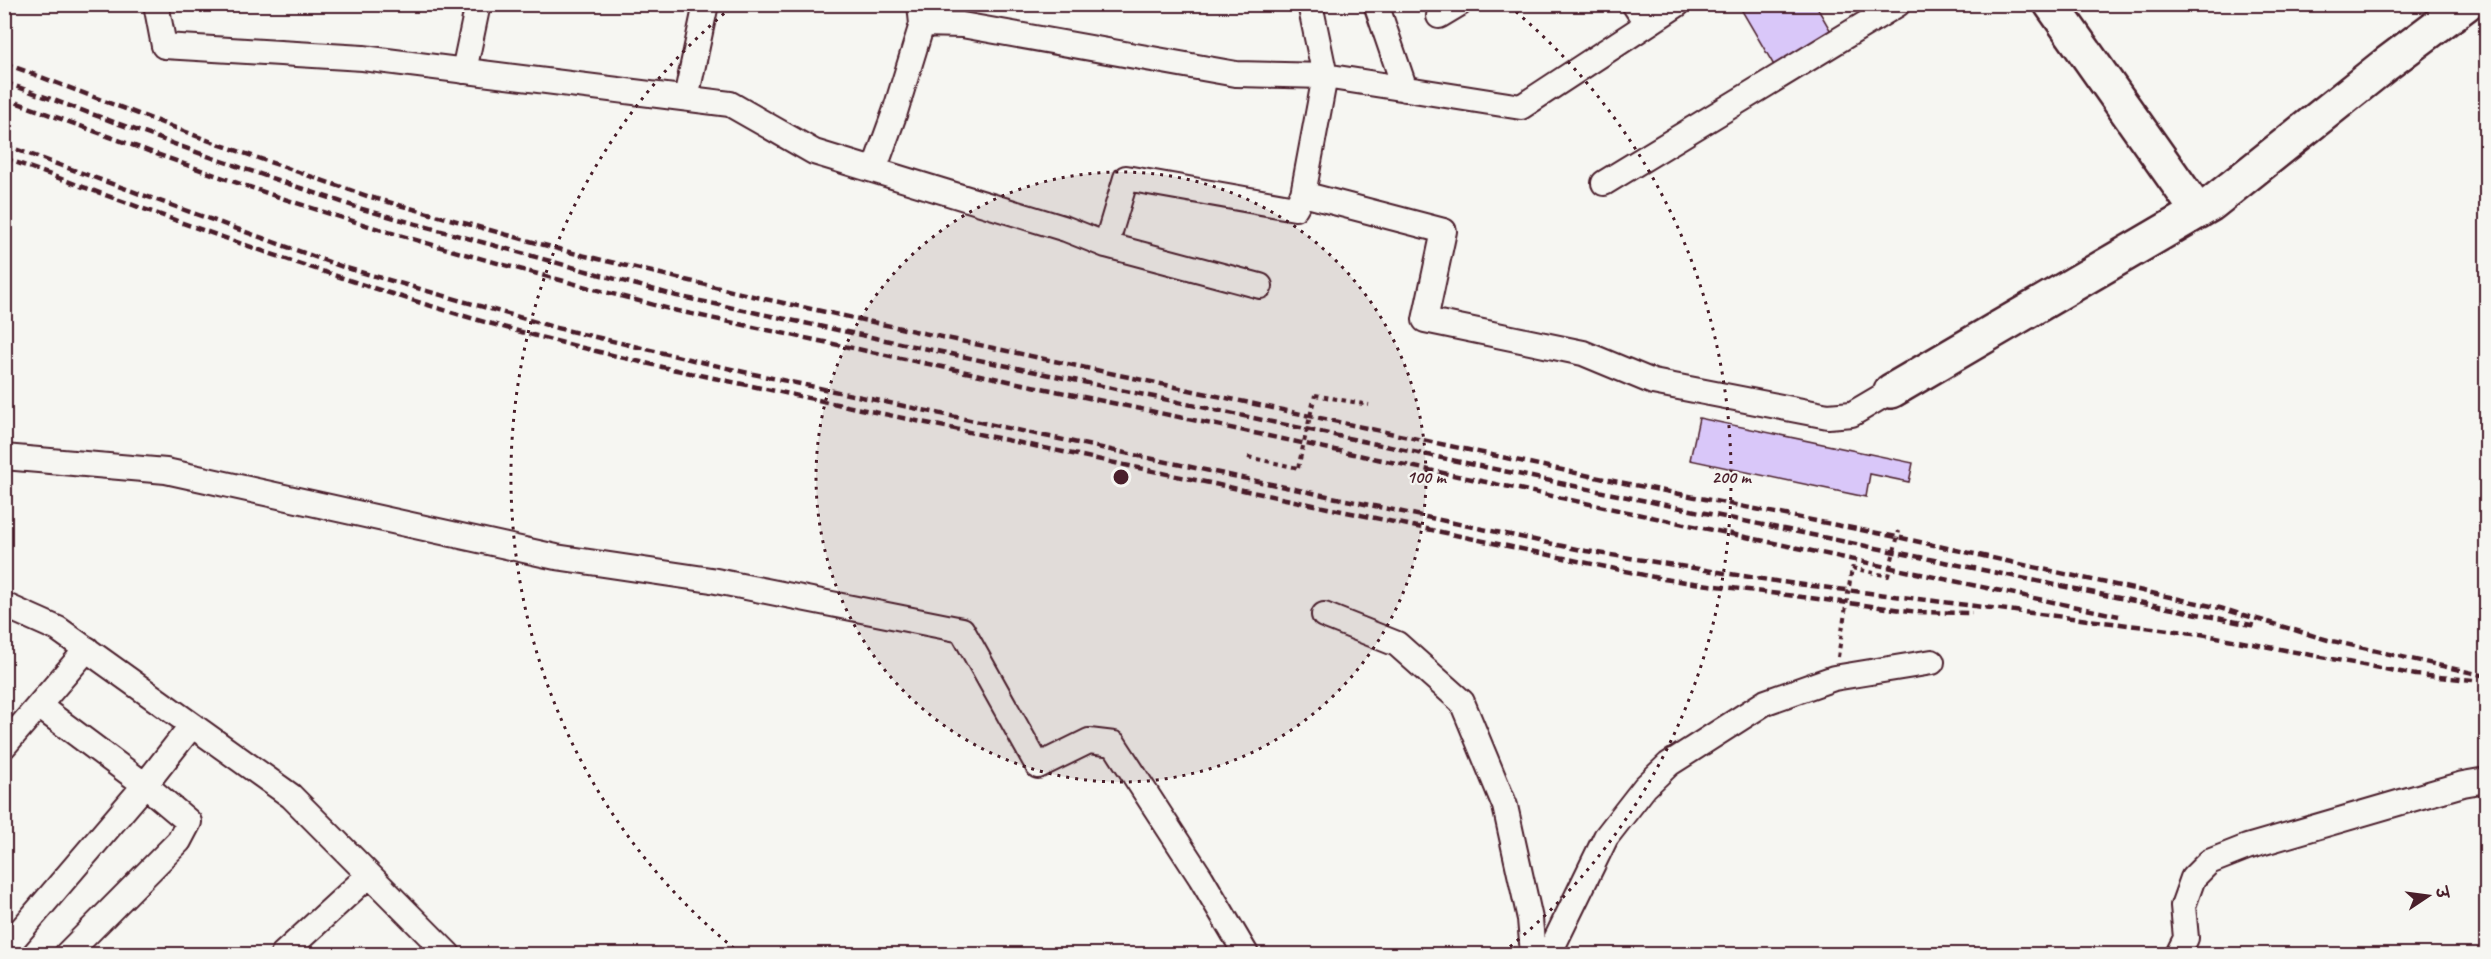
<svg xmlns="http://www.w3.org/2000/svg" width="2491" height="959" font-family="Caveat,'Playpen Sans Deva',sans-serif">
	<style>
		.building { fill: #d9c7f9; stroke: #4a1f2b; stroke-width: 1.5 }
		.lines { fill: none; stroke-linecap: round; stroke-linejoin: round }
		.street-casing { stroke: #4a1f2b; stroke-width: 28 }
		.secondary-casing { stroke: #4a1f2b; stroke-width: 38 }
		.path { stroke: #4a1f2b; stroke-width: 4; stroke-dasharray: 4.5 4.5; stroke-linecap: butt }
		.street { stroke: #f6f6f2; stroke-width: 24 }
		.secondary { stroke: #f6f6f2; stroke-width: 33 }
		.rail { stroke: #4a1f2b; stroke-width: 4.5; stroke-dasharray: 9 4.5; stroke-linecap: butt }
		.path-bridge { stroke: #4a1f2b; stroke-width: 4; stroke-dasharray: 4.5 4.5; stroke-linecap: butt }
		.ring { fill: none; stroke: #4a1f2b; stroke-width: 3; stroke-dasharray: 3 6 }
		.centre { fill: #4a1f2b; stroke: #f6f6f2; stroke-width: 3 }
		.ring-label { font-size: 18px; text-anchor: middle; font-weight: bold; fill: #4a1f2b; stroke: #f6f6f2; stroke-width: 4.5; stroke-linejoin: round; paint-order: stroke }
	</style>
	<rect width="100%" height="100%" fill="#f6f6f2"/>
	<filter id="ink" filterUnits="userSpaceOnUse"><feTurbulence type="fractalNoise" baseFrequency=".0167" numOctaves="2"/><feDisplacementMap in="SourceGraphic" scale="12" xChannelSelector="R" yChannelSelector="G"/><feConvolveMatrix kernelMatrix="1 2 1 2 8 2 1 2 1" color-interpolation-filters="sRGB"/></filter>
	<g filter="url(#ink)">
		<path class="building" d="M 1738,4 L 1815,4 L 1836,40 L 1779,74 Z
			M 1699,418 L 1913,463 L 1909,482 L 1870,474 L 1866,497 L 1690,460 Z"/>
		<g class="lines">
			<g class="street-casing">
				<path id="street" d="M 156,4 L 164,46 L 363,58 L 730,104 L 814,152 L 1066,229 L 1106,245 L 1260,286
					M 1376,4 L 1405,89
					M 1634,4 L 1647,24
					M 1439,16 L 1459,4
					M 922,24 L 962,25 L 1236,74 L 1325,76 L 1310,4
					M 464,71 L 478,4
					M 686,98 L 706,4
					M 874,170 L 895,112 L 922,24 L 920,4
					M 1604,183 L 1898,4
					M 1303,194 L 1325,76 L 1521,107 L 1678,4
					M 1106,245 L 1126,178 L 1295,208 L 1303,194 L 1444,231 L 1425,320 L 1583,353 L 1653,382 L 1828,416 L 1852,414 L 1891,391
					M 4,457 L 166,471 L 556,557 L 711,580 L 962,630 L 1038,766 L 1089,741 L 1114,744 L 1201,878 L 1246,954
					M 4,605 L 58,629 L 291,796 L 448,954
					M 1324,615 L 1397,644 L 1462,702 L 1505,806 L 1530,919 L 1533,954
					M 39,706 L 145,785 L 189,822 L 179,841 L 67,954
					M 4,746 L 87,649
					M 4,950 L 145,785 L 192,725
					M 283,954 L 369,875
					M 1549,954 L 1606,837 L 1645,787 L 1669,764 L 1766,702 L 1834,678 L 1932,662
					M 2178,954 L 2186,938 L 2183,906 L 2193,878 L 2209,862 L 2247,847 L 2463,784 L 2486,780"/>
			</g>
			<g class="secondary-casing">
				<path id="secondary" d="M 2051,4 L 2198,212
					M 1891,391 L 2211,204 L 2385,65 L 2466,4"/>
			</g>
			<path class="path" d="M 1315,395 L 1369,405
				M 1248,457 L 1298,468
				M 1838,657 L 1852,568 L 1888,576 L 1899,531"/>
			<use href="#street" class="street"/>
			<use href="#secondary" class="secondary"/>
			<path class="rail" d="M 4,63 L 215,143 L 370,197 L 573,253 L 765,299 L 1604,479 L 1897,537 L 2220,608 L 2328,640 L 2486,676
				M 4,82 L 210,157 L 362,209 L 677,296 L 1598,491 L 2256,626
				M 4,98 C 122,141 239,186 359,223 C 463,255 568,282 673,310 L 2119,616
				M 4,145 L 343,267 L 557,328 L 744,372 L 1586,551 L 1781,582 L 2201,634 L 2416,675 L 2473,680
				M 4,158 C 152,212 300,267 451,312 C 520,333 591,350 662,367 L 1663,579 L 1918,612 L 1972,613"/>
			<path class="path-bridge" d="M 1298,468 L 1315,395"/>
		</g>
	</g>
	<circle cx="1121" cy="477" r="305" fill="#4a1f2b" fill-opacity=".12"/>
	<g class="ring">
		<circle cx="1121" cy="477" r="305"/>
		<path d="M741 954A610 610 0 0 1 733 6M1509 6A610 610 0 0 1 1501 954"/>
	</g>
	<circle cx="1121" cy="477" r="9" class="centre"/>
	<g class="ring-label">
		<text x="1426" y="483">100 m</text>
		<text x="1731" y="483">200 m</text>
	</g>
	<rect width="2491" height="959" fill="none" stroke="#f6f6f2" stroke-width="24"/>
	<rect x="12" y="12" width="2467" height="935" fill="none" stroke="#4a1f2b" stroke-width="2" filter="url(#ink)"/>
	<g transform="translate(2428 896) rotate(77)" stroke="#f6f6f2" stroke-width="4.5" paint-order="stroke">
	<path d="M0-4.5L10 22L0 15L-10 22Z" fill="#4a1f2b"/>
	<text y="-9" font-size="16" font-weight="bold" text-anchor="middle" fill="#4a1f2b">उ</text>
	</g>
</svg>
